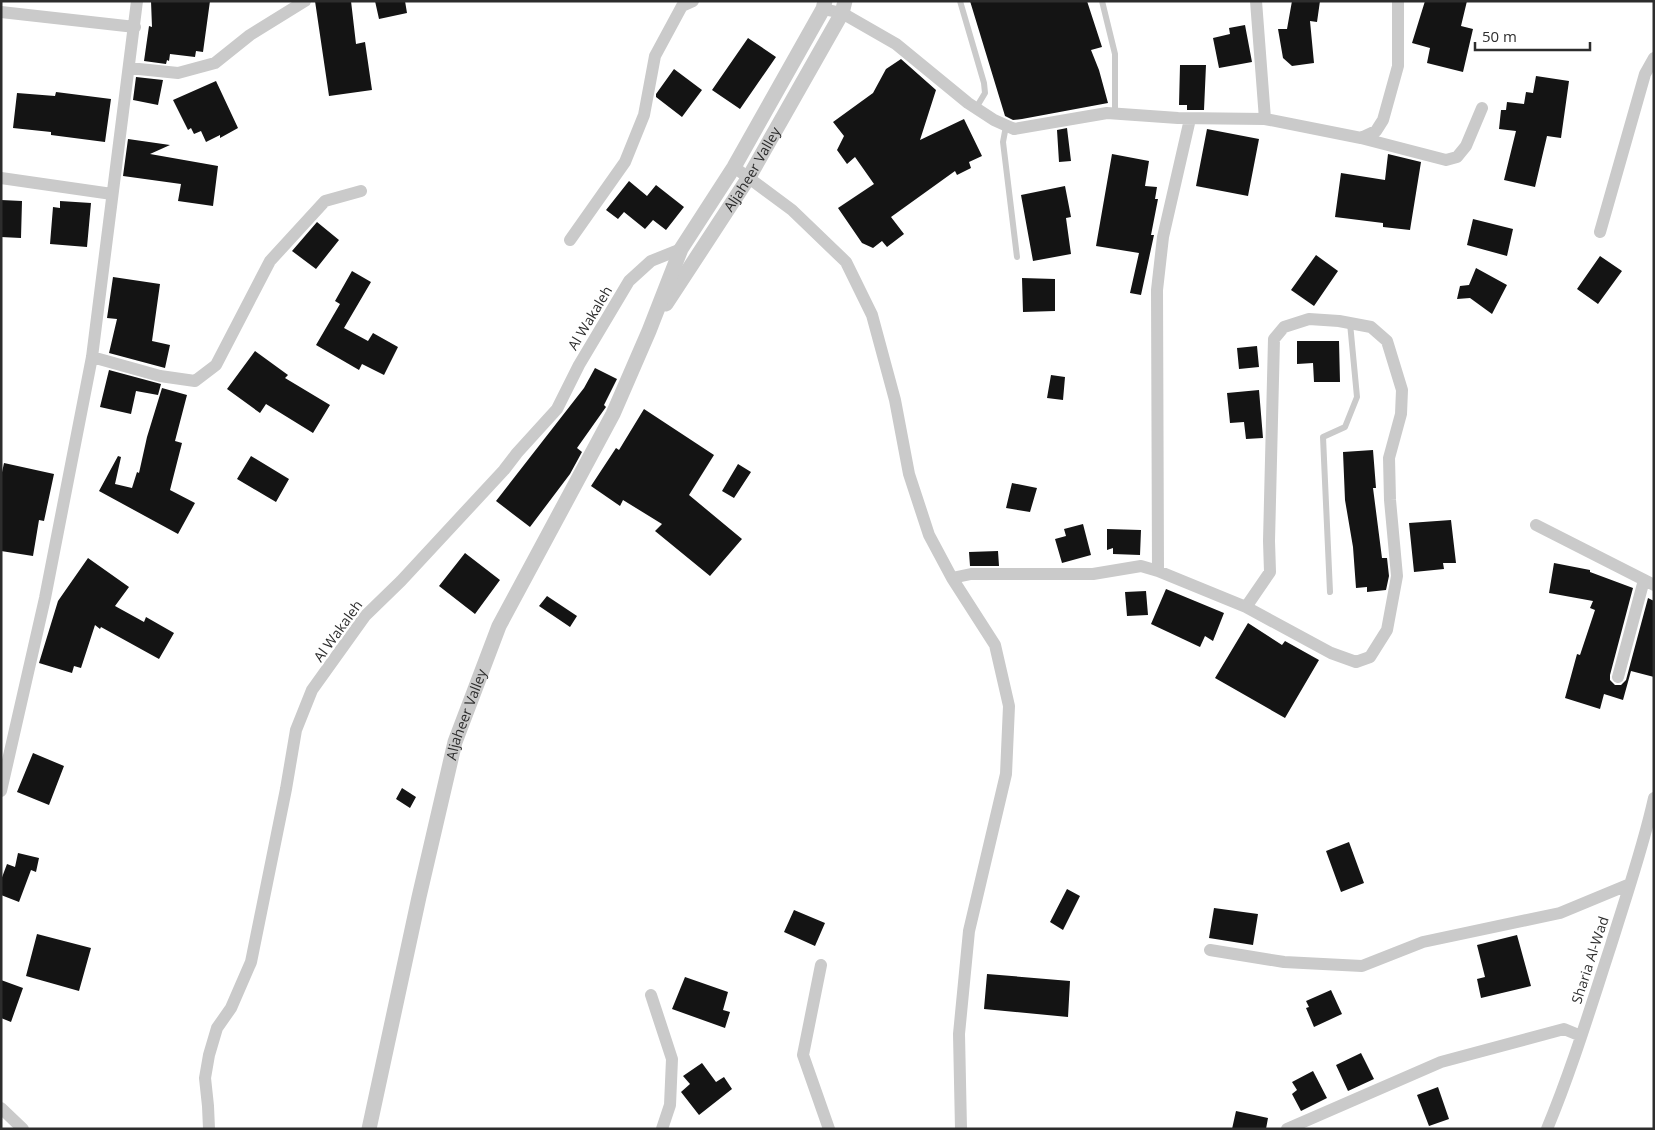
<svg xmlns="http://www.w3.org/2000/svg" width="1655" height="1130" font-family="'Open Sans',sans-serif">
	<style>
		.building { fill: #141414 }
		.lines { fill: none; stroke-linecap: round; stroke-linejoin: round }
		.service { stroke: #cacaca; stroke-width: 6 }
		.minor { stroke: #cacaca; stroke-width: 12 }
		.tertiary { stroke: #cacaca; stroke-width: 15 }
		.labels { text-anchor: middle; stroke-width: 5; stroke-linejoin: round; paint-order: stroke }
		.street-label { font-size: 14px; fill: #2d2d2d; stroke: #fff }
	</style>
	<rect width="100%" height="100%" fill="#fff"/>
	<path class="building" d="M 151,1 L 210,1 L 203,52 L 196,51 L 195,57 L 170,54 L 169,61 L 167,60 L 166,64 L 144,61 L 149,26 L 152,27 Z
		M 315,1 L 351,1 L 356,44 L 365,42 L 372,90 L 329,96 Z
		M 375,1 L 405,1 L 407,13 L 379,19 Z
		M 970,1 L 1087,1 L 1102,47 L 1091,50 L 1099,70 L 1108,103 L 1022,119 L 1013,120 L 1005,116 Z
		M 1292,1 L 1320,1 L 1317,22 L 1310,21 L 1314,63 L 1292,66 L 1283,58 L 1278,29 L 1287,29 Z
		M 1425,1 L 1467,1 L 1461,26 L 1473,29 L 1463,72 L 1427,63 L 1430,48 L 1412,43 Z
		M 1245,25 L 1252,62 L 1219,68 L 1213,38 L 1230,34 L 1229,28 Z
		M 748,38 L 776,57 L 740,109 L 712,90 Z
		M 901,59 L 936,90 L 920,140 L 964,119 L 982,156 L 969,162 L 971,168 L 957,175 L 955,171 L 891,217 L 904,234 L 887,247 L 882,241 L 873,248 L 862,243 L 838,208 L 874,184 L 855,157 L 847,164 L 837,150 L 844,136 L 833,122 L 873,93 L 886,69 Z
		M 1180,65 L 1206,65 L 1204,110 L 1187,110 L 1187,105 L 1179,105 Z
		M 674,69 L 702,90 L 682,117 L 656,97 L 656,94 Z
		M 1536,76 L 1569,81 L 1561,138 L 1547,136 L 1535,187 L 1504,180 L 1516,131 L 1499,129 L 1501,110 L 1506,110 L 1507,102 L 1524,104 L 1526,92 L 1533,93 Z
		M 136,77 L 163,80 L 158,105 L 133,100 Z
		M 216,81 L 238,128 L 220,138 L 220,135 L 206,142 L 201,131 L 194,134 L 191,128 L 188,130 L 173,100 Z
		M 56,92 L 111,99 L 105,142 L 51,135 L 51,132 L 13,128 L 17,93 L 55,96 Z
		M 1067,128 L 1071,161 L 1059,162 L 1057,130 Z
		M 1207,129 L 1259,139 L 1248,196 L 1196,186 Z
		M 128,139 L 170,145 L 150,154 L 218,166 L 213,206 L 178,201 L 181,184 L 123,176 Z
		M 1112,154 L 1149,161 L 1145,186 L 1157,187 L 1155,199 L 1158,199 L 1151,235 L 1154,235 L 1141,295 L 1130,293 L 1139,253 L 1096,246 Z
		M 1388,154 L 1421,162 L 1410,230 L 1383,227 L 1383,223 L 1335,217 L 1341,173 L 1385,180 Z
		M 629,181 L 647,196 L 656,185 L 684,207 L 666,230 L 653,220 L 645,229 L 624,212 L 618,219 L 606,210 Z
		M 1065,186 L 1071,217 L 1066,218 L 1071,254 L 1033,261 L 1021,195 Z
		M 1,200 L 22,201 L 21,238 L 1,237 Z
		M 60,201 L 91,203 L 87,247 L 50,244 L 53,207 L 60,208 Z
		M 1473,219 L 1513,229 L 1507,256 L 1467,245 Z
		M 317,222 L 339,240 L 316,269 L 292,251 Z
		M 1316,255 L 1338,271 L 1314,306 L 1291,290 Z
		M 1600,256 L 1622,271 L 1598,304 L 1577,289 Z
		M 1476,268 L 1507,285 L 1492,314 L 1470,298 L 1457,299 L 1460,286 L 1469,285 Z
		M 352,271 L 371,282 L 344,328 L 368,341 L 373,333 L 398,347 L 384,375 L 362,364 L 359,370 L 316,345 L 340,304 L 335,301 Z
		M 113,277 L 160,284 L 152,341 L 170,345 L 165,368 L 109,353 L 117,319 L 107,318 Z
		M 1022,278 L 1055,279 L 1055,311 L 1023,312 Z
		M 1297,341 L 1339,341 L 1340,382 L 1314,382 L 1313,363 L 1297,364 Z
		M 1257,346 L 1259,367 L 1239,369 L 1237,348 Z
		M 255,351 L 288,375 L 285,378 L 330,405 L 313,433 L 266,404 L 260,413 L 227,389 Z
		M 595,368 L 617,379 L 604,405 L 606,407 L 577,448 L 582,452 L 570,474 L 530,527 L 496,501 L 584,388 Z
		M 109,370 L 161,384 L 158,395 L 136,391 L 131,414 L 100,407 Z
		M 1051,375 L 1065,377 L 1063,400 L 1047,398 Z
		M 162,388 L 187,395 L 175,441 L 182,443 L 170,490 L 195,503 L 178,534 L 99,491 L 118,456 L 121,457 L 115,484 L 132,488 L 137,472 L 139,473 L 147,437 Z
		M 1259,390 L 1263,438 L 1246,439 L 1244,422 L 1230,423 L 1227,393 Z
		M 644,409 L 714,455 L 689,495 L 742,539 L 710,576 L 655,531 L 662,524 L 623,500 L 620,506 L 591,486 L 616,448 L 619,450 Z
		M 1373,450 L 1376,488 L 1373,488 L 1382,558 L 1387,558 L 1389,576 L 1386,590 L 1367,592 L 1367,587 L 1356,588 L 1353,547 L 1345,500 L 1343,452 Z
		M 251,456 L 289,479 L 276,502 L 237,479 Z
		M 4,463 L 54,474 L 44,521 L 39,520 L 33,556 L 1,551 L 1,477 Z
		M 738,464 L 751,472 L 734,498 L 722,491 Z
		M 1012,483 L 1037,488 L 1030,512 L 1006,508 Z
		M 1451,520 L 1456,563 L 1443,563 L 1444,569 L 1414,572 L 1409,523 Z
		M 1083,524 L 1091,555 L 1062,563 L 1055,539 L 1066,536 L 1064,529 Z
		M 1107,529 L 1141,530 L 1140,555 L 1113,554 L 1113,548 L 1107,550 Z
		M 998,551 L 999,566 L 970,566 L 969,552 Z
		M 465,553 L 500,580 L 475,614 L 439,586 Z
		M 88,558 L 129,587 L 115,606 L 144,622 L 146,617 L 174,633 L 159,659 L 101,627 L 100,629 L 95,625 L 81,668 L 74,666 L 72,673 L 39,663 L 58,601 Z
		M 1554,563 L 1590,570 L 1590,572 L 1633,588 L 1610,675 L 1610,680 L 1615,685 L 1621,685 L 1626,680 L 1648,598 L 1654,601 L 1654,677 L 1631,671 L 1623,700 L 1604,694 L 1600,709 L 1565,698 L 1577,654 L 1580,655 L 1595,610 L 1590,608 L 1593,601 L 1549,593 Z
		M 1166,589 L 1224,613 L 1213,641 L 1205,636 L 1200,647 L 1151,624 Z
		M 1146,591 L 1148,615 L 1127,616 L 1125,592 Z
		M 547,596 L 577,616 L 570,627 L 539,606 Z
		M 1248,623 L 1282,645 L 1285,641 L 1319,660 L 1285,718 L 1215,678 Z
		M 33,753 L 64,766 L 49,805 L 17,792 Z
		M 402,788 L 416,797 L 410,808 L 396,799 Z
		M 1349,842 L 1364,883 L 1341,892 L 1326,851 Z
		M 18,853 L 39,858 L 36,872 L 31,870 L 19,902 L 1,895 L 1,880 L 7,864 L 15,867 Z
		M 1067,889 L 1080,896 L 1063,930 L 1050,922 Z
		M 1214,908 L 1258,914 L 1253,945 L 1209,938 Z
		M 794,910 L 825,923 L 815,946 L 784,932 Z
		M 37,934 L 91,948 L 79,991 L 26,976 Z
		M 1517,935 L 1531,986 L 1481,998 L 1477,979 L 1485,977 L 1477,945 Z
		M 987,974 L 1070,981 L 1068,1017 L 984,1009 Z
		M 685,977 L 728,992 L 723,1010 L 730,1012 L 725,1028 L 672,1009 Z
		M 1,980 L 23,988 L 11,1022 L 1,1018 Z
		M 1331,990 L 1342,1014 L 1314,1027 L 1306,1008 L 1309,1007 L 1306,1001 Z
		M 1361,1053 L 1374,1079 L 1348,1091 L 1336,1065 Z
		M 702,1063 L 716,1082 L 724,1077 L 732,1089 L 699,1115 L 681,1092 L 690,1084 L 683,1076 Z
		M 1313,1071 L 1327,1098 L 1301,1111 L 1292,1094 L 1297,1090 L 1292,1082 Z
		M 1438,1087 L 1449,1119 L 1429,1126 L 1417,1095 Z
		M 1236,1111 L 1268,1118 L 1266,1129 L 1232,1129 Z"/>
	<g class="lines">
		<path class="service" d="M 960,1 L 984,83 L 985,93 L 976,108
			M 1102,1 L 1115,54 L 1115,114
			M 1006,126 L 1003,142 L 1017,257
			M 1330,592 L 1323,437 L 1345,427 L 1357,397 L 1350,323"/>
		<path class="minor" d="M 1256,1 L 1265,119
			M 823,9 L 842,13 L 896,44 L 968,103 L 994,120 L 1014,129 L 1107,113 L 1178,118 L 1265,119 L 1361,138 L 1446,160 L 1457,157 L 1466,146 L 1482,108
			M 1,12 L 135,27
			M 129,68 L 178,73 L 215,63 L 250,35 L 305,1
			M 1361,138 L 1376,131 L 1383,120 L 1398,66 L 1398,1
			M 734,167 L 792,210 L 846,262 L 872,315 L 895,400 L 909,474 L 929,535 L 952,578 L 995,645 L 1009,706 L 1006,774 L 969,931 L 959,1034 L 961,1129
			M 1,178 L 112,194
			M 1600,232 L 1645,74 L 1654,58
			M 570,240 L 625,162 L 644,115 L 655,56 L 682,6 L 693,1
			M 92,357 L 160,376 L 195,381 L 216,365 L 270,261 L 325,201 L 361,191
			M 1536,525 L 1654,585
			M 1158,571 L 1157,290 L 1163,237 L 1190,119
			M 952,578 L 971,574 L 1093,574 L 1141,566 L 1158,571 L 1246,607 L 1331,653 L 1356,662 L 1370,657 L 1387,630 L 1397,576 L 1390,500 L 1389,458 L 1401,414 L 1402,390 L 1387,341 L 1371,327 L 1339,321 L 1309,319 L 1284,327 L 1274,339 L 1269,541 L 1270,572 L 1246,607
			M 1618,677 L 1644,580
			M 1,791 L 45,598 L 92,357 L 137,1
			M 1210,950 L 1284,962 L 1362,966 L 1423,942 L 1560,913 L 1630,884
			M 821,965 L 803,1055 L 829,1129
			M 651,995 L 672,1059 L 670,1105 L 662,1129
			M 1,1108 L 23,1129
			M 209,1129 L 208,1106 L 205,1078 L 209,1055 L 217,1028 L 231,1008 L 251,962 L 286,789 L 296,730 L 312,690 L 365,616 L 401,581 L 504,470 L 517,453 L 557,409 L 579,365 L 629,281 L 651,261 L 681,249
			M 1287,1129 L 1441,1062 L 1564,1029 L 1581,1036
			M 1547,1129 C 1572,1069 1591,1006 1611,945 C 1626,896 1643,848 1654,798"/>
		<g class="tertiary">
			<path id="s1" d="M 666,304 L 749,177 L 842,13 L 845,1"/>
			<path id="s2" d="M 369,1129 L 419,897 L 455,742 L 499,626 L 613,414 L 649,331 L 681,249 L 734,167 L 823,9 L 825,1"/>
		</g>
	</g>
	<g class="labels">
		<g class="street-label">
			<text dy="5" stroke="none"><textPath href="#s1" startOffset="160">Aljaheer Valley</textPath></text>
			<text transform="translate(590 318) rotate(-59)" y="5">Al Wakaleh</text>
			<text transform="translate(338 631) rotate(-54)" y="5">Al Wakaleh</text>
			<text dy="5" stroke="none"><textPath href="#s2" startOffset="426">Aljaheer Valley</textPath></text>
			<text transform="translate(1590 960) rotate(-72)" y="5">Sharia Al-Wad</text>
		</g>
	</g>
	<rect width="1655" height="1130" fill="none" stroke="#2d2d2d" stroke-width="5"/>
	<path d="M1475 42v8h115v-8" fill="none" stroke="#2d2d2d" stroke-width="2.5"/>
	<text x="1482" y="42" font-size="15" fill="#2d2d2d" stroke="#ffffff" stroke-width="4" paint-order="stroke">50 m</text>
</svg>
